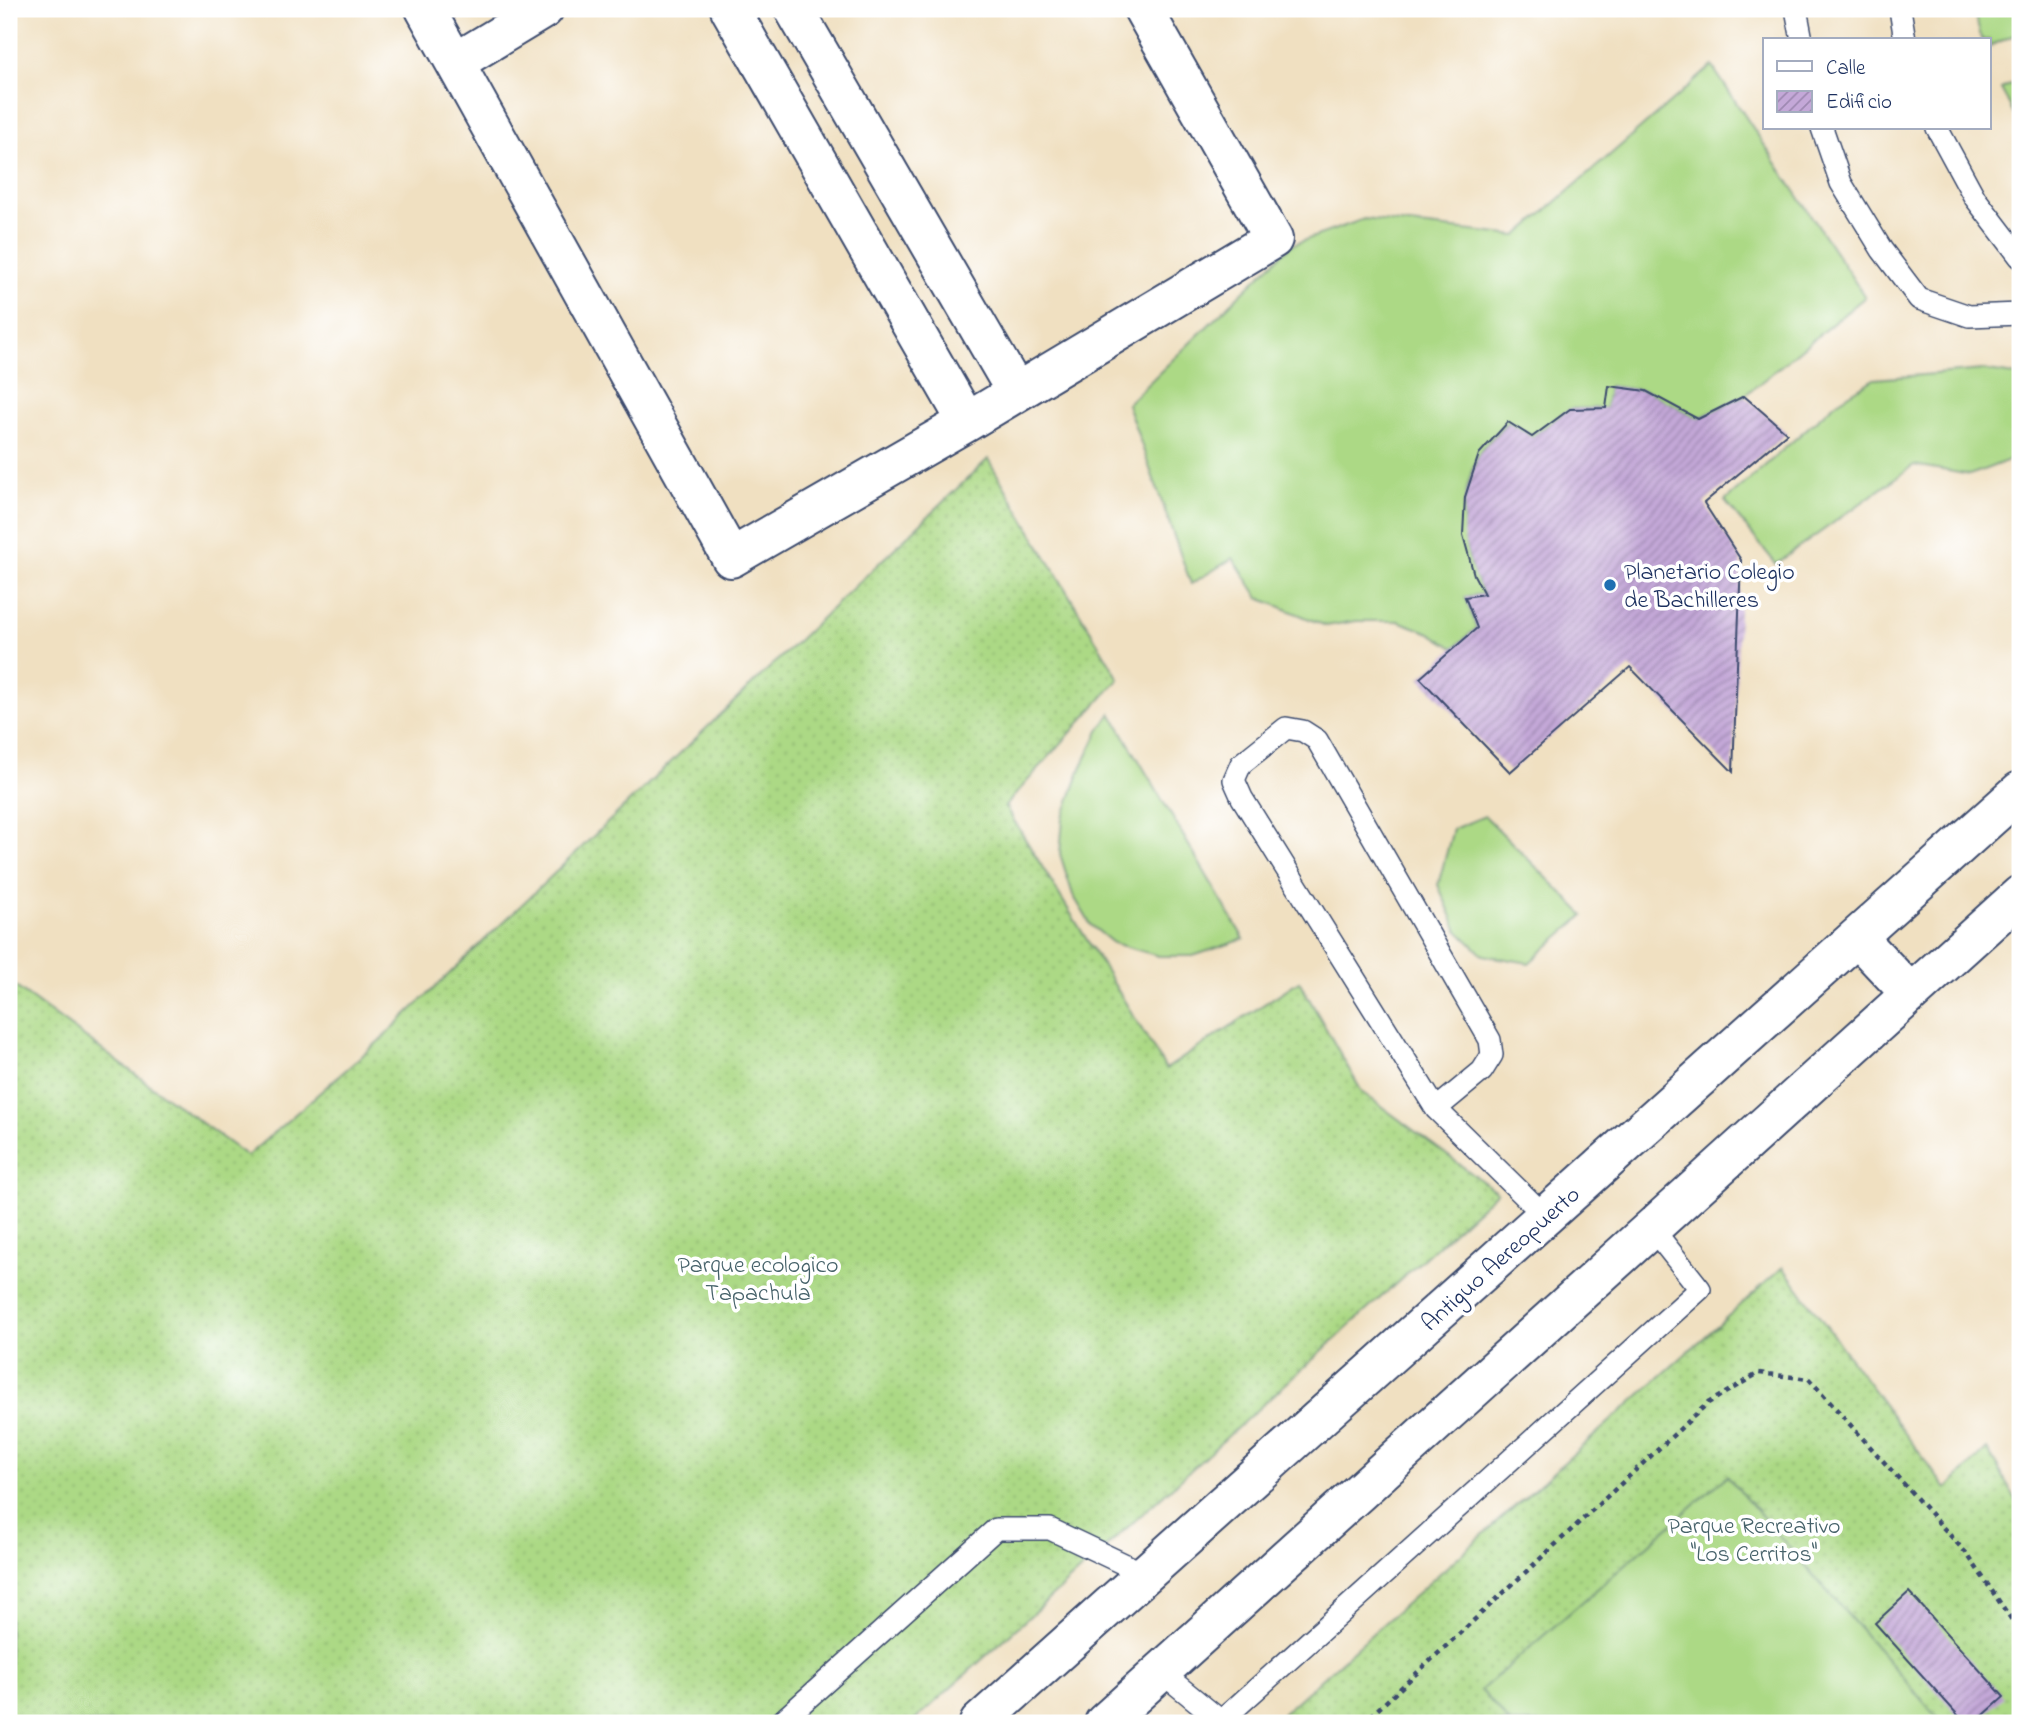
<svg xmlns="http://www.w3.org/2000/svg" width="2029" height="1732" font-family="'Indie Flower',sans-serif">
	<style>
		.grass { fill: url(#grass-dots); stroke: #648472; stroke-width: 2 }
		.garden { fill: #acd985; stroke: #648472; stroke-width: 2 }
		.building { fill: url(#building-hatch) }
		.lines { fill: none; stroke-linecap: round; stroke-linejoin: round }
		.service-casing { stroke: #3b4a6d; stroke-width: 24 }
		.minor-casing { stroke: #3b4a6d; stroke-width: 42 }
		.secondary-casing { stroke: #3b4a6d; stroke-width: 42 }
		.path { stroke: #3b4a6d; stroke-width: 4.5; stroke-dasharray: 5 5; stroke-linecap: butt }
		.service { stroke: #fff; stroke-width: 21 }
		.minor { stroke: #fff; stroke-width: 38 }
		.secondary { stroke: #fff; stroke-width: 38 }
		.poi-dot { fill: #1f6fb2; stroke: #fff; stroke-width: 2.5 }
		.labels { text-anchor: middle; stroke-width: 7; stroke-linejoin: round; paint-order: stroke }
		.poi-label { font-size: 24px; fill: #1b2f5e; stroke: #fff; text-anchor: start }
		.street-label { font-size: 24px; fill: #1b2f5e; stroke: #fff }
		.park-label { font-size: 24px; fill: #46626a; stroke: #fff }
	</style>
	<defs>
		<pattern id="grass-dots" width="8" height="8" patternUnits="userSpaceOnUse" patternTransform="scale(1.75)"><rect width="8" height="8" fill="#acd985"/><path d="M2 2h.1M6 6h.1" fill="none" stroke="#93bb75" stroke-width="1.8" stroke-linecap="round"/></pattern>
		<pattern id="building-hatch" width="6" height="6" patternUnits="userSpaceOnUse" patternTransform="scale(1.75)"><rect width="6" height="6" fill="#c4a8d8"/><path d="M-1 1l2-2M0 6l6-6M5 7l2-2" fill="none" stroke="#9e89b2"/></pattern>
	</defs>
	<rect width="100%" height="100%" fill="#fff"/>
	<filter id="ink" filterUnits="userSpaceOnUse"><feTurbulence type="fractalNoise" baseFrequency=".0143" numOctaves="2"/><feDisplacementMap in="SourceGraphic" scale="14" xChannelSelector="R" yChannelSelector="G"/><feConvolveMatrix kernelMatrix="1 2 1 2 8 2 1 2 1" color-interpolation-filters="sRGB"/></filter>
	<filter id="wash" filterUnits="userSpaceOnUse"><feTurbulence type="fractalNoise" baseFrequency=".00686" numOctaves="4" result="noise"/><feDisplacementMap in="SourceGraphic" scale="28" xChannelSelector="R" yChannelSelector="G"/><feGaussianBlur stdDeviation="1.57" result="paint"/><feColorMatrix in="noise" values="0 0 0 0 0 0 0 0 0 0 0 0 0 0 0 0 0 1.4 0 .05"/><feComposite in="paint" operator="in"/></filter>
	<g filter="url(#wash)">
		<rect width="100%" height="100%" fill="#f0e0c1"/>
		<path class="grass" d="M 988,459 L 1119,679 L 1005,806 L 1166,1069 L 1299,981 L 1362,1092 L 1497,1192 L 912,1723 L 9,1723 L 9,982 L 247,1156 L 379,1041 Z
			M 1783,1267 L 1946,1489 L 1987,1449 L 2020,1506 L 2020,1723 L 1272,1723 Z"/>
		<path class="garden" d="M 1973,9 L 2020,9 L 2020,32 L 1989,47 L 1989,40 L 1982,40 Z
			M 1712,66 L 1865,297 L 1744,396 L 1698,419 L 1646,391 L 1609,386 L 1606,408 L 1570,409 L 1532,437 L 1507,422 C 1498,432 1484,444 1478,456 C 1457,501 1460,551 1484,594 L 1465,597 L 1477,628 L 1454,648 L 1430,633 L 1398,621 L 1356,621 L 1326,626 L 1259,598 L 1233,558 L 1191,584 L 1127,404 L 1291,245 L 1364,219 L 1517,236 Z
			M 2020,80 L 2020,125 L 2001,89 Z
			M 1983,370 L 2020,376 L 2020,456 L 1970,475 L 1914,465 L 1776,564 L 1725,501 L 1837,402 L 1874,379 Z
			M 1111,713 L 1244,939 L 1193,956 L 1159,956 L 1113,943 L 1091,925 L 1073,895 L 1060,854 L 1063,818 L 1081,768 L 1099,731 Z
			M 1485,816 L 1584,915 L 1529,963 L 1483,955 L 1458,931 L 1438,885 L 1453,829 Z
			M 1727,1476 L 1942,1723 L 1510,1723 L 1481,1690 Z"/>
		<g id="blocks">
			<path class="building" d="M 1609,386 L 1646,391 L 1698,419 L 1744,396 L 1787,433 L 1704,503 L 1741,560 L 1733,772 L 1630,667 L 1510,772 L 1420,678 L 1477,628 L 1465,597 L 1484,594 L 1474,575 L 1463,535 L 1465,497 L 1479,454 L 1508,422 L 1532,437 L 1570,409 L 1606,408 Z
				M 1909,1592 L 2004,1697 L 1975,1723 L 1965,1723 L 1875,1623 Z"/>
		</g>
	</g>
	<g filter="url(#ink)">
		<use href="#blocks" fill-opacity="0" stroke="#3b4a6d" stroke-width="2"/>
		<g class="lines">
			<g class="service-casing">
				<path id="service" d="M 1796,9 L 1802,40
					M 1900,9 L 1905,40
					M 1822,128 L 1841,183 L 1882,250 L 1919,299 L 1969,316 L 2020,314
					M 1937,128 L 1975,198 L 2020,257
					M 1436,1109 L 1482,1071 L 1492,1055 L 1490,1040 L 1317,740 L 1303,731 L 1286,728 L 1241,764 L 1234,780 L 1242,798 L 1436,1109 L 1546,1217
					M 1161,1672 L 1221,1721 L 1700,1289 L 1651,1227
					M 780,1723 L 996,1529 L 1050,1529 L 1145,1574"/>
			</g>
			<g class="minor-casing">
				<path id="minor" d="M 425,9 L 731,558 L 967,422 L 1273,239 L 1143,9
					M 730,9 L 967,422
					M 794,9 L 1016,392
					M 456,62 L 544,9"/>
			</g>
			<g class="secondary-casing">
				<path id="secondary" d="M 1858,938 L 1910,993
					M 979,1723 L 2020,791
					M 1104,1723 L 2020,895"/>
			</g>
			<path class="path" d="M 1363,1723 L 1708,1403 L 1759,1373 L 1809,1379 L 1967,1554 L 2020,1632"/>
			<use href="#service" class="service"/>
			<use href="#minor" class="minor"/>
			<use href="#secondary" class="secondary"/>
		</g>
	</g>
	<circle class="poi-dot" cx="1610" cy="585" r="7"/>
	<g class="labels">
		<g class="poi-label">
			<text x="1624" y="579">Planetario Colegio<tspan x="1624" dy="28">de Bachilleres</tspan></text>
		</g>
		<g class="street-label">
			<text transform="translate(1500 1258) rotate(-42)" y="8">Antiguo Aereopuerto</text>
		</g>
		<g class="park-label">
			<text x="758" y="1272">Parque ecologico<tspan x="758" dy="28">Tapachula</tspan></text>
			<text x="1754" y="1533">Parque Recreativo<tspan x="1754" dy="28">"Los Cerritos"</tspan></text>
		</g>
	</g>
	<rect width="2029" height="1732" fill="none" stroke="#fff" stroke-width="35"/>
	<rect x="1763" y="38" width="228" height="91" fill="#ffffff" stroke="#a4acbf" stroke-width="2"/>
	<rect x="1777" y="61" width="35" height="10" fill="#ffffff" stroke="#a4acbf" stroke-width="2"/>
	<text x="1826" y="74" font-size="21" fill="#1b2f5e">Calle</text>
	<rect x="1777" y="91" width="35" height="21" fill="url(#building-hatch)" stroke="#a4acbf" stroke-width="2"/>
	<text x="1826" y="108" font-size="21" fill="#1b2f5e">Edificio</text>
</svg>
